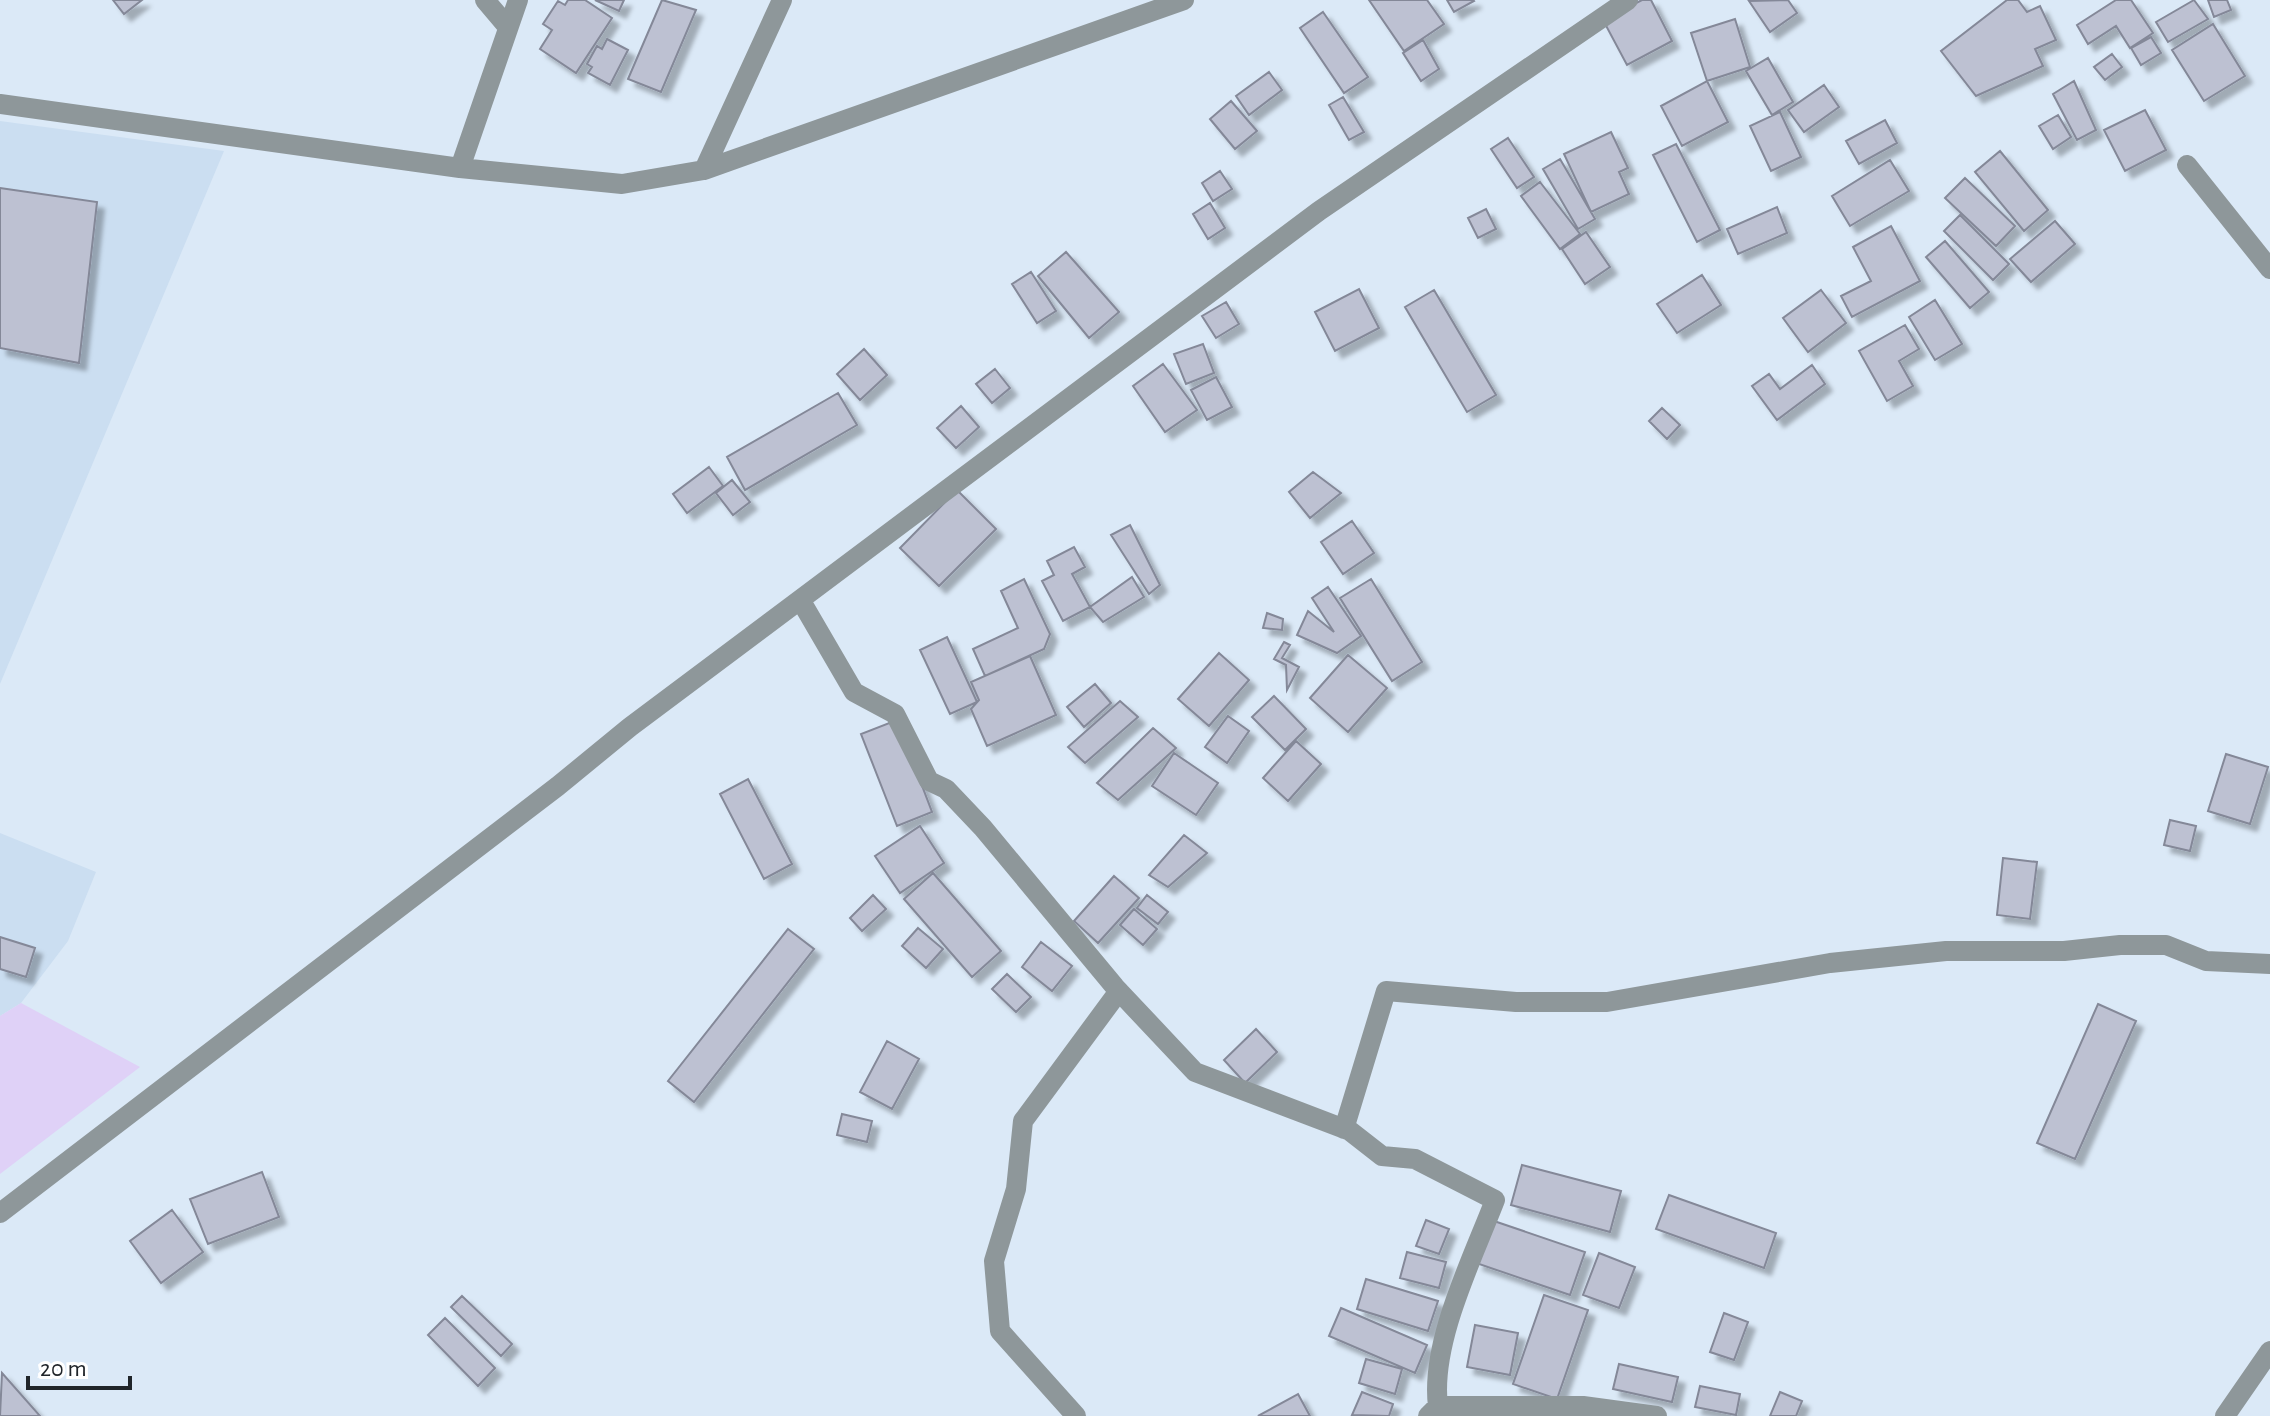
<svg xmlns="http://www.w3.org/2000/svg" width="2270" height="1416" font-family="'Alegreya Sans',sans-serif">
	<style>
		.built { fill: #cbdef1 }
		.green { fill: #dfd1f7 }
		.building { fill: #bdc1d2; stroke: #848898; stroke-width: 2; filter: url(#shadow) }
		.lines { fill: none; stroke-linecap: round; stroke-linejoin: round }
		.street { stroke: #8e979a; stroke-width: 20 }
	</style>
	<defs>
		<filter id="shadow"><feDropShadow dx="7" dy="7" stdDeviation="2" flood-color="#0004"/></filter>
	</defs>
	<rect width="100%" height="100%" fill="#dbe9f7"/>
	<path class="built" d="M 0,121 L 224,151 L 0,684 Z
		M 0,833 L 96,872 L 68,941 L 21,1003 L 0,1016 Z"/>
	<path class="green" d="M 21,1003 L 140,1067 L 0,1174 L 0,1016 Z"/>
	<path class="building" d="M 113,0 L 142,0 L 124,14 Z
		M 568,0 L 585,0 L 612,18 L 576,73 L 540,49 L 552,30 L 543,24 L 558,1 L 565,5 Z
		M 595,0 L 624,0 L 619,11 Z
		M 662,0 L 696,10 L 661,92 L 628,79 Z
		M 1369,0 L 1427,0 L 1444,24 L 1404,51 Z
		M 1447,0 L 1473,0 L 1474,1 L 1454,12 Z
		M 1642,0 L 1651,0 L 1672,41 L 1627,65 L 1603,20 Z
		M 1788,0 L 1797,13 L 1770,32 L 1749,1 Z
		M 2007,0 L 2018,0 L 2027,12 L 2040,6 L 2056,40 L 2035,49 L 2043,66 L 1976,96 L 1941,51 Z
		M 2116,0 L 2131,0 L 2153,33 L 2130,48 L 2116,26 L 2088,44 L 2077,25 Z
		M 2194,0 L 2208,19 L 2168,42 L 2156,22 Z
		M 2208,0 L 2227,0 L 2231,10 L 2214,17 Z
		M 1323,12 L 1368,77 L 1344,93 L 1300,28 Z
		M 1735,19 L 1750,67 L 1707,81 L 1691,33 Z
		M 2213,24 L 2245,76 L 2204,101 L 2172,50 Z
		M 2151,37 L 2161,53 L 2141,65 L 2131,48 Z
		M 607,39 L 628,50 L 610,85 L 588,73 L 592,67 L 587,64 L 597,46 L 602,49 Z
		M 1423,40 L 1439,69 L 1421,81 L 1403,53 Z
		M 2112,54 L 2122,67 L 2105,80 L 2094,67 Z
		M 1768,58 L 1793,102 L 1772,115 L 1746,71 Z
		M 1269,72 L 1282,90 L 1249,115 L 1236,96 Z
		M 1707,81 L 1728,122 L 1682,146 L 1661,106 Z
		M 2074,81 L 2096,130 L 2077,140 L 2053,94 Z
		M 1824,85 L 1839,107 L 1804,132 L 1788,110 Z
		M 1343,97 L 1364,132 L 1349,140 L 1329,105 Z
		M 1231,101 L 1257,131 L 1235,149 L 1210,119 Z
		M 2145,110 L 2166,150 L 2125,171 L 2104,130 Z
		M 1780,112 L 1801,157 L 1771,171 L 1750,126 Z
		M 2058,115 L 2071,137 L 2053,149 L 2039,126 Z
		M 1885,120 L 1897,143 L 1859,164 L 1846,141 Z
		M 1611,132 L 1628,168 L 1619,172 L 1629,194 L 1591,212 L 1564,154 Z
		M 1508,138 L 1534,177 L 1517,188 L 1491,149 Z
		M 1676,144 L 1720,230 L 1697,242 L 1653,155 Z
		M 2000,151 L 2048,210 L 2024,231 L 1975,172 Z
		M 1560,159 L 1595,219 L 1578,229 L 1543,169 Z
		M 1890,160 L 1909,191 L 1850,226 L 1832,196 Z
		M 1220,171 L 1232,189 L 1213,201 L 1202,183 Z
		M 1965,178 L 2015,226 L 1996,246 L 1945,198 Z
		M 1540,182 L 1580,234 L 1560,249 L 1521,196 Z
		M 0,188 L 97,202 L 79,363 L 0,348 Z
		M 1210,203 L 1225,228 L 1208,239 L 1193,214 Z
		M 1777,207 L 1787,233 L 1738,254 L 1727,229 Z
		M 1486,209 L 1496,229 L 1478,238 L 1468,218 Z
		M 1960,215 L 2009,264 L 1993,280 L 1944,231 Z
		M 2055,221 L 2075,244 L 2031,282 L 2010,259 Z
		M 1891,226 L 1920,281 L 1852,317 L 1841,296 L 1871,281 L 1853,247 Z
		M 1586,232 L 1610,267 L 1585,284 L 1562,249 Z
		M 1945,241 L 1989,292 L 1970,308 L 1926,257 Z
		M 1066,252 L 1119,312 L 1089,338 L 1038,276 Z
		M 1031,272 L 1056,311 L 1037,323 L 1012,284 Z
		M 1702,275 L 1721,305 L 1677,333 L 1657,304 Z
		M 1359,289 L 1379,328 L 1335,351 L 1315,312 Z
		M 1434,290 L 1496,395 L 1467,412 L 1405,307 Z
		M 1821,290 L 1846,323 L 1808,352 L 1783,318 Z
		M 1935,300 L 1962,344 L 1935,360 L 1909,317 Z
		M 1226,302 L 1239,324 L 1216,338 L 1202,316 Z
		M 1905,325 L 1919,349 L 1899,361 L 1913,386 L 1887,401 L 1859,351 Z
		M 1203,344 L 1214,373 L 1186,384 L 1174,354 Z
		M 864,349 L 887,375 L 860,400 L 837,374 Z
		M 1163,364 L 1197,410 L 1165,432 L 1133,386 Z
		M 1812,365 L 1825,384 L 1777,420 L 1752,386 L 1769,374 L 1780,389 Z
		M 995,369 L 1010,388 L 992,403 L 976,384 Z
		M 1216,377 L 1232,407 L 1207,420 L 1191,390 Z
		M 838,393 L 857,425 L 745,490 L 727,457 Z
		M 961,406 L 979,427 L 956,448 L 937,428 Z
		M 1662,408 L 1680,425 L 1667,439 L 1649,421 Z
		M 709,467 L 723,486 L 687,513 L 673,494 Z
		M 1313,472 L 1341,493 L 1310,518 L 1289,492 Z
		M 732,480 L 750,502 L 733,515 L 716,493 Z
		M 957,490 L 996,529 L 939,586 L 900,548 Z
		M 1352,521 L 1374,553 L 1343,574 L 1321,542 Z
		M 1130,525 L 1160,585 L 1149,594 L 1111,535 Z
		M 1074,547 L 1085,567 L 1072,574 L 1090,607 L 1063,621 L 1042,581 L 1054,575 L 1047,561 Z
		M 1132,577 L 1144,597 L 1103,622 L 1090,607 Z
		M 1024,579 L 1050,634 L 1044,649 L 985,676 L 973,649 L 1018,628 L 1001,591 Z
		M 1371,579 L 1422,662 L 1392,681 L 1340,598 Z
		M 1328,587 L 1361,636 L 1337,653 L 1297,635 L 1308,611 L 1334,632 L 1312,598 Z
		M 1267,613 L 1283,619 L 1282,630 L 1263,628 Z
		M 947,637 L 977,702 L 950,714 L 920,650 Z
		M 1284,642 L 1290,645 L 1282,658 L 1299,667 L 1287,690 L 1286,665 L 1274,659 Z
		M 1219,653 L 1249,680 L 1209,726 L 1178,699 Z
		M 1348,655 L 1387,688 L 1348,732 L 1310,698 Z
		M 1030,656 L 1056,715 L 987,746 L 971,709 L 979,700 L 971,682 Z
		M 1095,684 L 1111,703 L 1084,727 L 1067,707 Z
		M 1274,696 L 1306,729 L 1285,750 L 1252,717 Z
		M 1120,701 L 1138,717 L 1085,763 L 1068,747 Z
		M 1228,716 L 1249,731 L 1227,763 L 1205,747 Z
		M 897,720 L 932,812 L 897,826 L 861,734 Z
		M 1153,728 L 1176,748 L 1118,800 L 1097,783 Z
		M 1296,741 L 1321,764 L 1288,801 L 1263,778 Z
		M 1174,753 L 1218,783 L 1196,815 L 1152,786 Z
		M 2226,754 L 2268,767 L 2250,824 L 2208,811 Z
		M 748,779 L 792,864 L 764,879 L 720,794 Z
		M 2170,820 L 2196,826 L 2190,851 L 2164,845 Z
		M 920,826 L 944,863 L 900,893 L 875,856 Z
		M 1184,835 L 1207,853 L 1168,887 L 1149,875 Z
		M 2003,858 L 2037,862 L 2030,919 L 1997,915 Z
		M 933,873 L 1001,951 L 972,977 L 904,899 Z
		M 1114,876 L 1139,898 L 1098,943 L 1074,921 Z
		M 873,895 L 886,909 L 862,931 L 850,918 Z
		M 1147,895 L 1168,912 L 1158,924 L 1137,908 Z
		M 1134,909 L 1157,929 L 1143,945 L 1120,925 Z
		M 918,928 L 943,949 L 926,968 L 902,946 Z
		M 788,929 L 814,949 L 694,1102 L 668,1081 Z
		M 0,937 L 35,948 L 26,977 L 0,969 Z
		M 1041,942 L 1072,966 L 1052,991 L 1022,967 Z
		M 1007,974 L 1031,997 L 1016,1012 L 992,989 Z
		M 2098,1004 L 2136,1021 L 2075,1159 L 2037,1143 Z
		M 1256,1029 L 1277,1052 L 1245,1083 L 1224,1060 Z
		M 887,1041 L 919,1059 L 892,1109 L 860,1092 Z
		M 842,1114 L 872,1121 L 867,1142 L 837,1135 Z
		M 1522,1165 L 1621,1191 L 1610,1232 L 1511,1205 Z
		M 262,1172 L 279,1217 L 208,1244 L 190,1199 Z
		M 1669,1195 L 1776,1233 L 1764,1268 L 1656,1229 Z
		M 172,1210 L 203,1252 L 161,1283 L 130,1241 Z
		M 1426,1220 L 1449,1229 L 1439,1254 L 1416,1246 Z
		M 1491,1220 L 1585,1252 L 1570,1295 L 1476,1263 Z
		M 1407,1252 L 1446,1262 L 1439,1288 L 1400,1278 Z
		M 1599,1253 L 1635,1267 L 1619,1308 L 1583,1295 Z
		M 1366,1279 L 1438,1301 L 1428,1331 L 1357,1309 Z
		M 1544,1295 L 1588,1310 L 1557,1399 L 1513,1384 Z
		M 462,1296 L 512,1344 L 501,1356 L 451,1307 Z
		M 1341,1308 L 1427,1345 L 1415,1373 L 1329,1336 Z
		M 1724,1313 L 1748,1322 L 1734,1360 L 1710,1352 Z
		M 445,1318 L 495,1368 L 478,1386 L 428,1335 Z
		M 1475,1325 L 1518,1333 L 1510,1375 L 1467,1367 Z
		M 1366,1359 L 1402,1369 L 1395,1394 L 1359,1383 Z
		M 1619,1364 L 1678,1377 L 1672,1402 L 1613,1389 Z
		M 2,1373 L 40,1416 L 0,1416 Z
		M 1700,1386 L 1740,1394 L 1736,1415 L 1695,1407 Z
		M 1362,1392 L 1393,1404 L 1389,1416 L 1352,1415 Z
		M 1780,1392 L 1802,1401 L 1796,1416 L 1770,1416 Z
		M 1298,1394 L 1310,1416 L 1258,1416 Z"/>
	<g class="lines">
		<path class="street" d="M 485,0 L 507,26
			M 0,104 L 460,168 L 622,184 L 704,170 L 782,0
			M 2187,165 L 2270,269
			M 460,168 L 518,0
			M 704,170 L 1184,0
			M 801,601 L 854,692 L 895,714 L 929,781 L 946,789 L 983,828 L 1115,987 L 1195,1072 L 1350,1131 L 1382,1156 L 1415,1159 L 1495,1200 C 1472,1260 1430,1343 1438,1406
			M 1344,1129 L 1386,991 L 1516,1002 L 1607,1002 L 1830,963 L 1946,951 L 2064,951 L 2120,945 L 2166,945 L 2206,961 L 2270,964
			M 0,1213 L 558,786 L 630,727 L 1319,211 L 1628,0
			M 1076,1416 L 1000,1331 L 994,1261 L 1016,1189 L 1023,1121 L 1119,991
			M 1428,1416 L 1438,1406 L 1583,1406 L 1657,1416
			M 2225,1416 L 2270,1351"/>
	</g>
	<path d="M28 1376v12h102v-12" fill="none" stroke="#20252a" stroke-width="4"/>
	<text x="40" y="1376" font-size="24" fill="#20252a" stroke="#ffffff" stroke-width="6" paint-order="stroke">20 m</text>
</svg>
